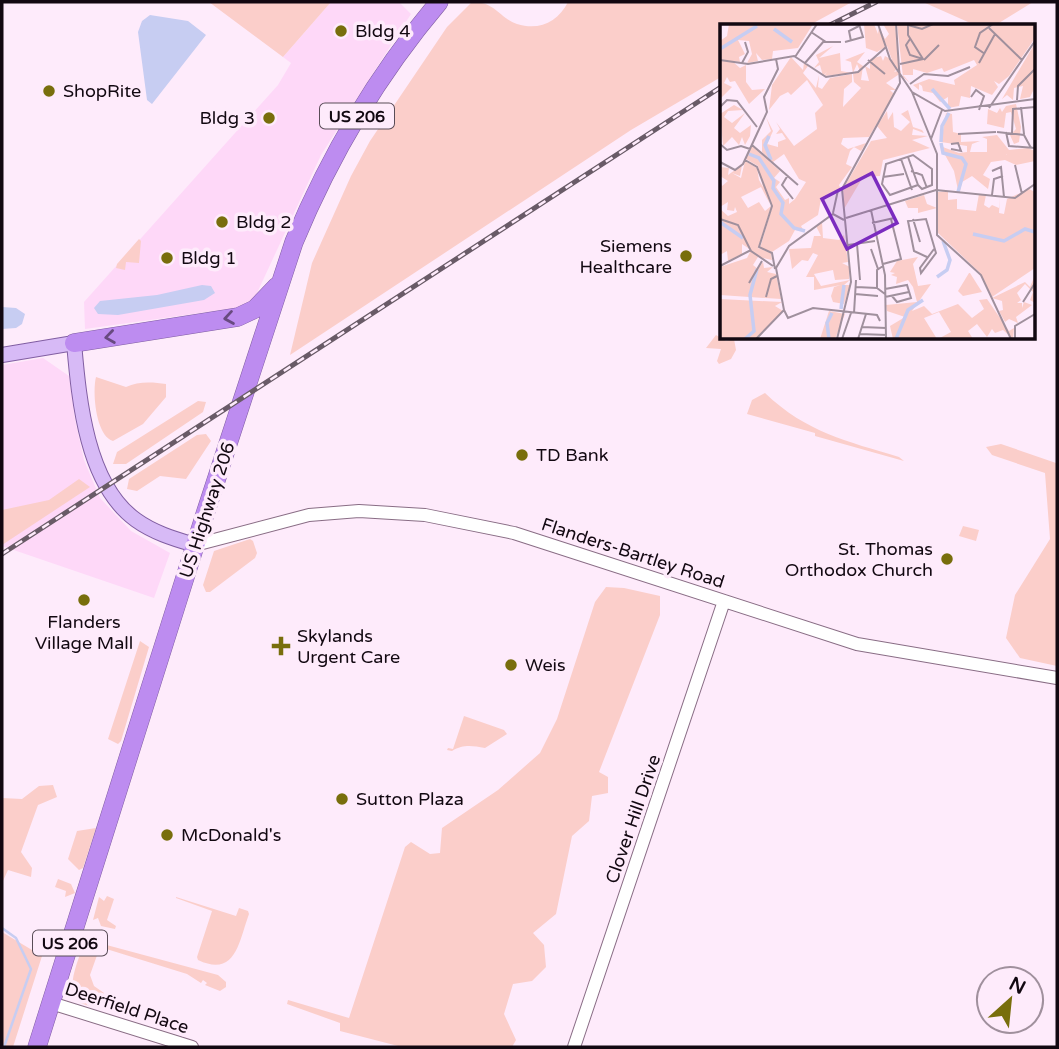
<svg xmlns="http://www.w3.org/2000/svg" width="1059" height="1049" font-family="'Varela Round',sans-serif">
	<style>
		.built { fill: #fed8f8 }
		.green { fill: #fbceca }
		.water { fill: #c7cdf2 }
		.lines { fill: none; stroke-linecap: round; stroke-linejoin: round }
		.stream { stroke: #c7cdf2; stroke-width: 2.5 }
		.minor-casing { stroke: #896d85; stroke-width: 14 }
		.major-casing { stroke: #815ea2; stroke-width: 16 }
		.highway-casing { stroke: #815ea2; stroke-width: 19 }
		.minor { stroke: #fff; stroke-width: 12 }
		.major { stroke: #d7baf6; stroke-width: 14 }
		.highway { stroke: #bd8cf0; stroke-width: 18 }
		.rail-casing { stroke: #695b67; stroke-width: 5 }
		.rail { stroke: #feebfb; stroke-width: 2.5; stroke-dasharray: 8; stroke-linecap: butt }
		.oneway { stroke: #684a80 }
		.poi-dot { fill: #786e0c; stroke: #feebfb; stroke-width: 2.5 }
		.labels { text-anchor: middle; stroke-width: 7; stroke-linejoin: round; paint-order: stroke }
		.shield { fill: #feebfb; stroke: #594c57; stroke-width: 2 }
		.shield-label { font-size: 16px; font-weight: bold; fill: #120811 }
		.poi-label { font-size: 18px; fill: #120811; stroke: #feebfb; text-anchor: start }
		.street-label { font-size: 18px; fill: #120811; stroke: #feebfb }
		.inset-river { fill: none; stroke: #c7cdf2; stroke-width: 3.5 }
		.inset-road { fill: none; stroke: #a0909d; stroke-width: 2 }
		.view { fill: #7b2cbf; fill-opacity: 0.15; stroke: #7b2cbf; stroke-width: 3.5 }
		.inset-edge { fill: none; stroke: #120811; stroke-width: 3.5 }
	</style>
	<rect width="100%" height="100%" fill="#feebfb"/>
	<path class="built" d="M 331,2 L 399,2 L 411,14 L 321,155 L 251,306 L 85,329 L 84,302 L 278,85 L 291,63 L 283,57 Z
		M 43,358 L 69,376 L 75,419 L 84,460 L 100,498 L 131,531 L 170,553 L 154,598 L 2,546 L 2,365 Z"/>
	<path class="green" d="M 209,2 L 331,2 L 283,57 Z
		M 472,2 C 496,2 498,17 517,24 C 539,31 558,22 568,2 L 852,2 L 808,26 L 721,26 L 721,77 L 631,130 L 290,355 L 312,263 L 351,176 L 370,141 L 447,27 Z
		M 923,2 L 1033,2 L 994,26 L 977,26 Z
		M 139,239 L 141,241 L 139,263 L 126,262 L 125,270 L 116,268 L 117,264 Z
		M 716,335 L 726,341 L 734,339 L 736,350 L 731,359 L 719,364 L 717,361 L 721,349 L 706,348 Z
		M 96,377 L 126,387 C 138,381 153,382 166,384 L 166,397 L 143,424 L 113,441 C 96,436 92,393 96,377 Z
		M 765,393 C 807,433 847,441 899,457 L 904,461 L 815,436 L 815,433 L 747,414 L 752,400 Z
		M 198,401 L 206,402 L 203,412 L 126,464 L 113,464 L 117,452 Z
		M 206,434 L 211,441 L 186,479 L 160,476 L 137,491 L 127,489 L 129,479 L 197,435 Z
		M 1001,444 L 1056,463 L 1057,466 L 1057,666 L 1020,658 L 1006,638 L 1015,595 L 1050,539 L 1045,473 L 992,455 L 986,447 Z
		M 79,479 L 90,487 L 2,545 L 2,510 L 49,500 Z
		M 963,526 L 979,530 L 976,541 L 959,536 Z
		M 250,539 L 253,541 L 257,553 L 255,558 L 210,592 L 206,592 L 203,585 L 214,551 Z
		M 606,587 L 624,588 L 660,596 L 660,615 L 599,772 L 608,777 L 608,793 L 592,796 L 589,821 L 572,836 L 556,914 L 533,933 L 544,945 L 546,967 L 532,981 L 513,984 L 504,1014 L 516,1040 L 512,1047 L 402,1047 L 340,1031 L 340,1023 L 287,1004 L 288,1000 L 349,1018 L 405,847 L 411,842 L 430,854 L 440,853 L 442,828 L 498,790 L 540,753 L 557,719 L 595,602 Z
		M 140,641 L 149,647 L 121,741 L 118,744 L 108,739 Z
		M 464,716 L 504,730 L 507,734 L 485,748 C 472,746 464,744 452,751 L 447,750 L 448,748 L 453,749 Z
		M 53,785 L 57,797 L 38,805 L 21,852 L 32,868 L 31,877 L 8,870 L 2,883 L 2,798 L 22,799 L 39,786 Z
		M 96,828 L 83,868 L 79,870 L 68,859 L 77,831 Z
		M 58,879 L 71,884 L 75,893 L 65,897 L 66,891 L 55,887 Z
		M 107,896 L 114,899 L 107,920 L 116,926 L 115,929 L 101,926 L 98,918 L 93,920 L 99,897 L 104,901 Z
		M 176,897 L 236,916 L 239,908 L 248,911 L 249,914 C 239,941 236,978 198,960 L 197,957 L 212,911 L 176,898 Z
		M 2,932 L 42,956 L 13,1047 L 2,1047 Z
		M 88,940 L 218,975 L 226,982 L 226,987 L 220,991 L 205,985 L 207,983 L 203,980 L 201,983 L 187,974 L 100,947 L 90,975 L 94,986 L 104,993 L 104,1002 L 102,1005 L 77,998 L 99,1006 C 56,1008 76,967 84,943 Z"/>
	<path class="water" d="M 150,15 L 188,21 L 206,35 L 152,104 L 147,100 L 138,32 L 142,21 Z
		M 202,285 L 211,286 L 215,293 L 204,300 L 118,315 L 98,314 L 94,308 L 100,301 L 157,295 Z
		M 2,307 L 16,308 L 25,314 L 22,324 L 16,328 L 2,329 Z"/>
	<g class="lines">
		<path class="stream" d="M 2,928 L 16,938 L 31,969 L 4,1047"/>
		<g class="minor-casing">
			<path id="minor" d="M 195,545 L 309,515 L 359,511 L 425,515 L 514,533 L 857,644 L 1057,678
				M 51,1003 L 192,1047
				M 574,1047 L 724,601"/>
		</g>
		<g class="major-casing">
			<path id="major" d="M 2,355 L 74,343 C 79,399 86,484 136,520 C 154,533 175,539 195,545"/>
		</g>
		<g class="highway-casing">
			<path id="highway" d="M 74,343 L 238,317 L 255,309 L 277,286
				M 37,1047 L 205,514 L 294,242 C 330,155 378,74 439,2"/>
		</g>
		<use href="#minor" class="minor"/>
		<use href="#major" class="major"/>
		<use href="#highway" class="highway"/>
		<g class="rail-casing">
			<path id="rail" d="M 828,26 L 876,2
				M 2,554 L 721,87"/>
		</g>
		<use href="#rail" class="rail"/>
	</g>
	<defs><path id="oneway-chevron" d="M-2-3.5L2.5 0L-2 3.5" fill="none" stroke-width="1.6" stroke-linecap="round" stroke-linejoin="round" transform="scale(1.75)"/></defs>
	<g class="oneway">
		<use href="#oneway-chevron" transform="translate(229 318) rotate(171)"/>
		<use href="#oneway-chevron" transform="translate(110 337) rotate(172)"/>
	</g>
	<g class="poi-dot">
		<circle cx="341" cy="31" r="7"/>
		<circle cx="49" cy="91" r="7"/>
		<circle cx="269" cy="118" r="7"/>
		<circle cx="222" cy="222" r="7"/>
		<circle cx="686" cy="256" r="7"/>
		<circle cx="167" cy="258" r="7"/>
		<circle cx="522" cy="455" r="7"/>
		<circle cx="947" cy="559" r="7"/>
		<circle cx="84" cy="600" r="7"/>
		<path d="M277.5 635.5h7v7h7v7h-7v7h-7v-7h-7v-7h7z"/>
		<circle cx="511" cy="665" r="7"/>
		<circle cx="342" cy="799" r="7"/>
		<circle cx="167" cy="835" r="7"/>
	</g>
	<g class="labels">
		<g class="shield">
			<rect x="320" y="103.5" width="74" height="25" rx="5"/>
			<rect x="33" y="930.5" width="74" height="25" rx="5"/>
		</g>
		<g class="shield-label">
			<text x="357" y="122">US 206</text>
			<text x="70" y="949">US 206</text>
		</g>
		<g class="poi-label">
			<text x="355" y="37">Bldg 4</text>
			<text x="63" y="97">ShopRite</text>
			<text x="255" y="124" text-anchor="end">Bldg 3</text>
			<text x="236" y="228">Bldg 2</text>
			<text x="672" y="252" text-anchor="end">Siemens<tspan x="672" dy="21">Healthcare</tspan></text>
			<text x="181" y="264">Bldg 1</text>
			<text x="536" y="461">TD Bank</text>
			<text x="933" y="555" text-anchor="end">St. Thomas<tspan x="933" dy="21">Orthodox Church</tspan></text>
			<text x="84" y="628" text-anchor="middle">Flanders<tspan x="84" dy="21">Village Mall</tspan></text>
			<text x="297" y="642">Skylands<tspan x="297" dy="21">Urgent Care</tspan></text>
			<text x="525" y="671">Weis</text>
			<text x="356" y="805">Sutton Plaza</text>
			<text x="181" y="841">McDonald's</text>
		</g>
		<g class="street-label">
			<text transform="translate(207 510) rotate(-72)" y="6">US Highway 206</text>
			<text transform="translate(633 553) rotate(18)" y="6">Flanders-Bartley Road</text>
			<text transform="translate(633 819) rotate(-71)" y="6">Clover Hill Drive</text>
			<text transform="translate(127 1008) rotate(18)" y="6">Deerfield Place</text>
		</g>
	</g>
	<g transform="translate(720 24)">
		<rect width="315" height="315" fill="#feebfb"/>
		<path d="M 9,0 L 93,0 L 78,24 L 53,27 L 52,35 L 42,36 L 36,29 L 38,37 L 27,39 L 32,30 L 29,17 L 18,16 L 25,30 L 19,33 L 20,38 L 12,37 L 20,44 L 26,41 L 26,58 L 32,66 L 45,65 L 29,80 L 15,57 L 10,58 L 7,53 L 4,59 L 12,63 L 0,75 L 0,17 L 7,12 ZM 144,0 L 154,0 L 158,10 L 159,3 L 165,15 L 169,10 L 163,0 L 175,0 L 179,43 L 174,48 L 180,46 L 181,49 L 166,59 L 176,66 L 170,66 L 174,70 L 149,113 L 123,114 L 121,120 L 128,125 L 146,119 L 141,127 L 134,123 L 130,127 L 126,140 L 132,143 L 119,161 L 121,166 L 101,175 L 98,191 L 81,202 L 84,207 L 75,206 L 69,217 L 52,228 L 40,224 L 52,184 L 51,179 L 48,174 L 51,183 L 38,224 L 51,229 L 52,236 L 38,233 L 33,241 L 38,245 L 43,238 L 44,244 L 53,243 L 47,248 L 56,250 L 61,275 L 0,271 L 0,243 L 27,234 L 31,226 L 22,220 L 22,230 L 8,237 L 7,227 L 0,231 L 0,185 L 8,192 L 17,188 L 15,183 L 14,187 L 7,186 L 8,178 L 0,183 L 0,155 L 2,162 L 8,157 L 0,152 L 0,143 L 9,144 L 8,151 L 22,141 L 20,152 L 12,149 L 21,154 L 25,137 L 37,144 L 39,156 L 43,163 L 38,142 L 26,135 L 32,122 L 60,147 L 54,154 L 60,158 L 56,163 L 65,176 L 69,174 L 69,180 L 75,175 L 86,158 L 79,155 L 64,130 L 53,138 L 42,128 L 42,116 L 51,107 L 46,93 L 53,107 L 47,120 L 58,123 L 58,118 L 66,115 L 62,109 L 56,110 L 60,105 L 56,98 L 74,122 L 97,105 L 95,89 L 103,81 L 87,56 L 71,71 L 68,68 L 60,72 L 49,86 L 52,61 L 71,33 L 83,46 L 84,39 L 88,42 L 83,49 L 96,64 L 99,51 L 98,63 L 102,65 L 110,54 L 132,50 L 132,58 L 124,65 L 123,83 L 141,64 L 134,58 L 133,50 L 140,47 L 137,40 L 133,49 L 131,38 L 125,36 L 145,28 L 137,38 L 143,42 L 141,56 L 149,57 L 145,42 L 150,45 L 150,35 L 161,32 L 163,37 L 165,32 L 172,36 L 167,22 L 157,28 L 146,24 ZM 41,163 L 51,182 L 45,187 L 39,178 L 28,184 L 21,173 ZM 177,0 L 315,0 L 315,14 L 289,52 L 279,60 L 274,57 L 278,63 L 272,71 L 251,62 L 250,74 L 241,72 L 239,82 L 228,84 L 228,73 L 220,78 L 213,69 L 203,67 L 202,62 L 199,60 L 199,66 L 193,61 L 209,55 L 235,61 L 234,56 L 257,41 L 254,36 L 224,48 L 222,44 L 207,49 L 193,45 L 193,51 L 183,51 L 190,59 L 183,53 ZM 315,19 L 315,63 L 310,73 L 300,75 L 303,62 L 294,64 L 293,76 L 287,71 L 282,75 ZM 113,22 L 99,34 L 120,29 L 121,47 L 132,49 L 104,52 L 107,48 L 103,52 L 100,41 L 94,44 L 99,38 L 96,31 ZM 296,80 L 301,103 L 299,118 L 294,120 L 290,111 L 296,105 L 291,88 L 286,89 L 284,104 L 267,100 L 268,85 L 277,89 L 280,84 L 282,88 L 286,82 ZM 14,81 L 23,86 L 8,87 L 4,93 L 12,99 L 25,89 L 14,104 L 20,109 L 31,101 L 30,112 L 25,121 L 22,113 L 19,121 L 12,113 L 3,122 L 0,90 ZM 188,86 L 193,103 L 202,106 L 204,109 L 193,105 L 192,111 L 208,112 L 192,116 L 210,124 L 163,136 L 160,152 L 143,153 L 124,185 L 123,165 L 151,117 L 167,114 L 157,102 L 167,87 L 168,96 L 173,88 L 174,103 L 181,107 L 190,98 L 181,90 ZM 226,89 L 232,90 L 233,108 L 241,110 L 241,118 L 260,117 L 252,120 L 250,128 L 267,128 L 267,115 L 262,113 L 277,111 L 289,126 L 286,131 L 289,126 L 308,124 L 315,127 L 315,137 L 296,141 L 285,136 L 271,138 L 263,151 L 270,155 L 268,165 L 252,152 L 242,158 L 240,167 L 238,166 L 234,147 L 220,122 L 239,129 L 247,128 L 247,122 L 221,118 ZM 309,165 L 315,168 L 315,244 L 272,273 L 259,248 L 217,208 L 218,168 L 228,167 L 228,176 L 237,175 L 237,185 L 256,187 L 259,170 L 266,171 L 264,181 L 269,184 L 272,181 L 279,184 L 280,173 L 279,189 L 284,190 L 287,175 ZM 204,171 L 207,180 L 217,184 L 198,189 L 198,184 L 188,184 L 185,177 ZM 102,198 L 103,214 L 119,216 L 124,211 L 128,238 L 122,239 L 130,243 L 129,255 L 115,256 L 113,246 L 94,250 L 101,262 L 130,256 L 124,261 L 130,261 L 124,280 L 113,278 L 111,272 L 114,263 L 121,261 L 94,266 L 94,253 L 86,253 L 98,231 L 93,229 L 88,237 L 82,236 L 72,245 L 69,225 L 91,224 L 94,212 L 101,212 L 96,202 ZM 198,233 L 193,240 L 198,262 L 211,260 L 192,287 L 204,282 L 212,290 L 238,280 L 252,294 L 264,285 L 259,276 L 267,275 L 289,307 L 294,304 L 293,315 L 283,306 L 275,309 L 272,305 L 267,313 L 257,300 L 248,307 L 253,315 L 218,315 L 231,308 L 219,288 L 204,294 L 217,315 L 173,315 L 170,302 L 185,293 L 167,287 L 166,281 L 197,278 L 193,263 L 188,256 L 176,260 L 177,253 L 171,251 L 175,249 L 170,248 L 177,237 ZM 249,249 L 250,249 L 262,268 L 243,272 L 238,267 ZM 315,251 L 315,279 L 310,276 L 313,268 L 305,260 L 297,269 L 301,276 L 297,279 L 302,279 L 302,284 L 304,278 L 312,281 L 296,293 L 298,299 L 289,295 L 285,298 L 279,287 L 283,286 L 282,277 L 272,274 L 305,258 L 310,263 ZM 0,275 L 62,278 L 55,282 L 63,287 L 35,315 L 0,315 ZM 109,287 L 125,290 L 115,315 L 100,315 Z" fill="#fbceca" fill-rule="evenodd"/>
		<path class="inset-river" d="M 54,5 L 72,18M 0,25 L 37,2M 212,65 L 230,85M 49,112 L 45,121 L 51,136M 221,118 L 222,102 L 229,89M 221,119 L 223,129 L 242,134 L 246,140 L 238,168M 29,130 L 39,134 L 54,157 L 53,164 L 63,179 L 61,190 L 74,204 L 85,207M 0,198 L 23,214M 253,210 L 284,217 L 305,205 L 315,208M 217,253 L 227,246 L 230,236 L 223,217M 121,285 L 124,261M 25,315 L 34,307 L 30,271 L 37,245M 109,315 L 107,299 L 112,289M 176,315 L 188,286 L 203,276"/>
		<path class="inset-road" d="M 158,0 L 170,35 L 192,68 L 225,87 L 315,75M 188,1 L 202,5 L 213,0M 269,4 L 302,36M 91,8 L 106,18 L 121,18M 190,15 L 186,21 L 190,31 L 203,35M 131,17 L 129,7 L 139,2M 125,18 L 143,13 L 139,0M 265,30 L 255,23 L 260,9 L 273,0M 75,33 L 97,0M 0,36 L 28,40 L 74,32 L 106,53 L 138,48 L 166,23M 148,36 L 165,50M 204,36 L 219,21M 22,39 L 28,28 L 25,18M 85,39 L 104,17M 259,39 L 275,10M 180,40 L 203,35 L 188,11 L 188,0M 190,60 L 204,50 L 228,52 L 250,43M 192,68 L 217,130 L 217,211 L 261,251 L 291,315M 251,73 L 256,66 L 264,72 L 259,86M 297,76 L 298,62 L 315,45M 0,83 L 7,76 L 17,77 L 37,103M 301,83 L 304,110M 269,84 L 315,17M 277,108 L 304,111 L 311,124M 286,108 L 289,122 L 315,124M 292,109 L 293,85 L 315,83M 238,110 L 276,108M 211,115 L 222,86M 0,120 L 7,126 L 21,122 L 30,125M 32,121 L 78,161M 231,125 L 241,127 L 238,119 L 231,120M 193,131 L 212,145 L 212,161 L 202,165 L 198,161 L 170,171 L 162,160 L 166,140 ZM 188,133 L 198,161M 181,135 L 192,166M 25,136 L 37,143 L 52,182 L 39,223 L 52,229 L 55,245M 0,138 L 15,146 L 23,140 L 47,88 L 44,73 L 58,45 L 56,35M 295,141 L 302,170M 191,147 L 202,151 L 207,164M 272,147 L 281,143 L 284,173M 68,151 L 62,161 L 73,175M 163,153 L 184,150M 272,171 L 274,155 L 283,152M 151,186 L 165,251 L 166,315M 113,189 L 118,166M 126,194 L 216,166 L 295,174 L 315,160M 0,195 L 18,201 L 31,227 L 53,242M 193,195 L 200,218M 152,199 L 174,194M 137,220 L 140,256M 128,221 L 155,217M 151,225 L 158,245M 207,233 L 194,227 L 188,197 L 206,195 L 216,229 L 201,249 L 200,244 L 214,225M 163,240 L 181,235 L 171,195M 0,242 L 31,226M 163,242 L 157,246 L 157,264 L 165,270M 29,259 L 42,237M 136,263 L 157,264M 165,265 L 187,261 L 191,274 L 177,278 L 172,272M 135,270 L 158,272M 46,273 L 51,255 L 57,252M 165,273 L 189,268M 303,278 L 315,259M 64,286 L 68,294 L 93,284 L 157,291 L 160,297M 134,289 L 136,256M 142,303 L 166,304M 140,310 L 167,311M 36,315 L 64,286 L 56,244 L 69,222 L 113,190 L 124,196M 117,315 L 131,258 L 122,165 L 180,59 L 176,0M 122,315 L 131,289M 138,315 L 146,290M 295,315 L 295,302 L 315,290"/>
		<path class="view" d="M 152,149 L 177,199 L 127,225 L 102,175 Z"/>
		<rect width="315" height="315" class="inset-edge"/>
	</g>
	<rect width="1059" height="1049" fill="none" stroke="#120811" stroke-width="7"/>
	<g transform="translate(1010 1000) rotate(27)"><circle r="33" fill="#feebfb" stroke="#a0909d" stroke-width="2"/>
	<path d="M0-5L12 26L0 18L-12 26Z" fill="#786e0c"/>
	<text y="-10" font-size="19" font-weight="bold" text-anchor="middle" fill="#120811">N</text>
	</g>
</svg>
